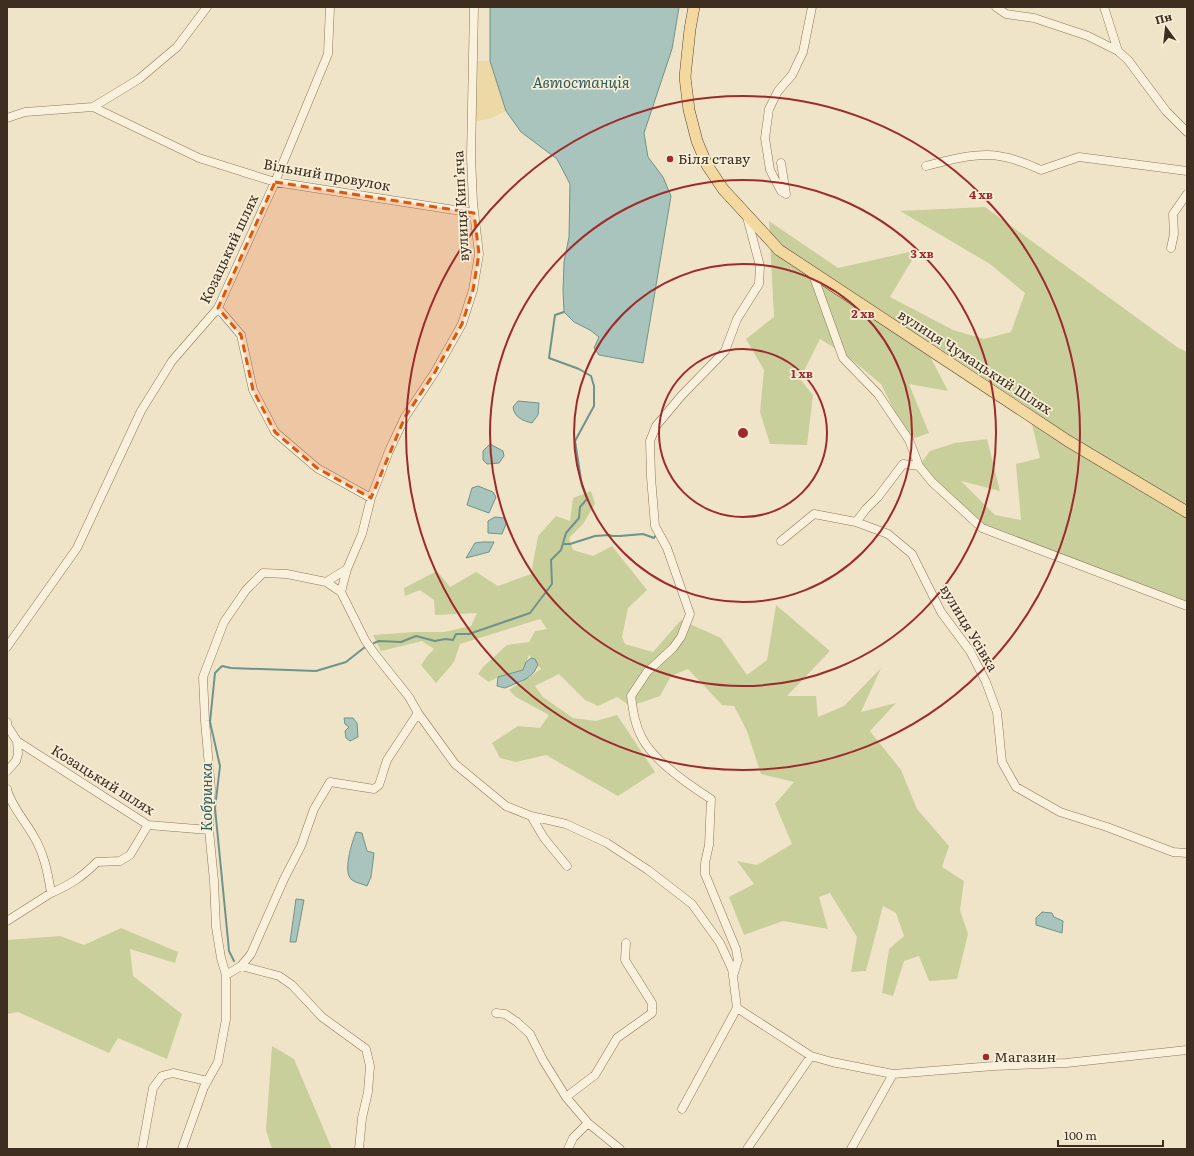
<svg xmlns="http://www.w3.org/2000/svg" width="1194" height="1156" font-family="Literata,serif">
	<style>
		.green { fill: #c9cf9b }
		.sand { fill: #ecd9a5 }
		.water { fill: #a9c4bc; stroke: #6f938a }
		.lines { fill: none; stroke-linecap: round; stroke-linejoin: round }
		.stream { stroke: #6f938a; stroke-width: 2 }
		.minor-casing { stroke: #8d765c; stroke-width: 9 }
		.major-casing { stroke: #5b4430; stroke-width: 12 }
		.minor { stroke: #faf1dc; stroke-width: 8 }
		.major { stroke: #f3d9a0; stroke-width: 11 }
		.marked { fill: #df570d; fill-opacity: 0.2; stroke: #df570d; stroke-width: 3; stroke-dasharray: 8 5; stroke-linejoin: round }
		.ring { fill: none; stroke: #9e2a2b; stroke-width: 2 }
		.poi-dot { fill: #9e2a2b; stroke: #f7eed8; stroke-width: 1.5 }
		.labels { text-anchor: middle; stroke-width: 3.5; stroke-linejoin: round; paint-order: stroke }
		.poi-label { font-size: 14px; fill: #3d2e20; stroke: #f7eed8; text-anchor: start }
		.street-label { font-size: 14px; fill: #3d2e20; stroke: #f7eed8 }
		.water-label { font-size: 15px; font-style: italic; fill: #2f5d5a; stroke: #f7eed8 }
		.centre { fill: #9e2a2b; stroke: #f7eed8; stroke-width: 2 }
		.ring-label { font-size: 12px; text-anchor: middle; font-weight: bold; fill: #9e2a2b; stroke: #f7eed8; stroke-width: 3.5; stroke-linejoin: round; paint-order: stroke }
	</style>
	<rect width="100%" height="100%" fill="#f0e4c8"/>
	<path class="green" d="M 985,207 L 1177,347 L 1187,352 L 1187,606 L 982,528 L 919,466 L 930,451 L 955,443 L 987,439 L 1000,491 L 961,481 L 995,515 L 1021,520 L 1016,464 L 1040,458 L 1028,407 L 919,335 L 948,391 L 909,384 L 929,433 L 909,440 L 881,384 L 846,355 L 820,339 L 800,379 L 813,395 L 807,445 L 770,444 L 760,412 L 764,370 L 746,339 L 774,317 L 769,221 L 838,268 L 918,250 L 890,297 L 953,330 L 984,339 L 1011,332 L 1025,293 L 990,264 L 900,211 Z
		M 591,491 L 595,504 L 583,524 L 569,538 L 573,550 L 593,556 L 612,546 L 647,590 L 628,608 L 622,637 L 625,644 L 653,652 L 681,620 L 721,638 L 747,675 L 767,660 L 776,605 L 830,651 L 787,696 L 816,696 L 818,717 L 844,706 L 881,668 L 861,712 L 896,703 L 870,731 L 901,770 L 917,809 L 949,846 L 942,867 L 964,881 L 960,910 L 968,934 L 957,979 L 929,981 L 919,956 L 904,961 L 893,996 L 882,993 L 889,949 L 904,936 L 896,913 L 883,906 L 866,971 L 851,972 L 857,937 L 830,893 L 819,897 L 828,929 L 783,921 L 744,935 L 729,897 L 754,884 L 737,861 L 757,865 L 792,844 L 775,804 L 794,782 L 761,774 L 747,731 L 734,706 L 722,705 L 688,669 L 671,676 L 660,696 L 643,702 L 629,705 L 617,697 L 598,706 L 585,700 L 559,674 L 535,686 L 543,697 L 573,718 L 596,721 L 617,715 L 655,772 L 618,796 L 546,755 L 516,762 L 500,758 L 492,743 L 518,726 L 540,728 L 549,715 L 516,697 L 509,690 L 541,669 L 529,655 L 523,670 L 498,677 L 489,682 L 478,674 L 483,667 L 507,645 L 529,642 L 535,631 L 547,629 L 540,619 L 460,644 L 454,662 L 436,683 L 421,665 L 428,655 L 434,649 L 422,641 L 381,651 L 373,635 L 415,632 L 444,632 L 471,626 L 477,613 L 435,615 L 434,600 L 420,590 L 405,596 L 404,588 L 437,571 L 450,587 L 476,572 L 498,586 L 531,574 L 538,536 L 556,516 L 570,521 L 573,498 Z
		M 121,928 L 178,952 L 175,963 L 130,949 L 133,976 L 182,1014 L 167,1059 L 118,1038 L 109,1053 L 18,1012 L 7,1014 L 7,940 L 60,936 L 84,945 Z
		M 272,1046 L 294,1059 L 332,1149 L 272,1149 L 266,1130 Z"/>
	<path class="sand" d="M 472,61 L 490,61 L 506,111 L 489,119 L 471,122 Z"/>
	<path class="water" d="M 490,7 L 679,7 L 672,49 L 644,133 L 648,157 L 663,177 L 671,196 L 643,363 L 599,355 L 594,348 L 599,337 L 590,330 L 574,322 L 564,312 L 563,291 L 564,262 L 569,237 L 570,184 L 557,159 L 521,132 L 506,111 L 490,61 Z
		M 518,401 L 539,403 L 538,415 L 532,423 C 523,421 514,417 513,407 Z
		M 490,444 L 503,451 L 504,456 L 499,463 L 487,464 L 483,460 L 483,451 Z
		M 478,486 L 493,492 L 496,497 L 489,513 L 467,505 L 472,488 Z
		M 495,517 L 504,518 L 506,524 L 502,534 L 488,533 L 488,521 Z
		M 482,542 L 494,542 L 489,552 L 466,558 L 475,543 Z
		M 531,658 L 535,659 L 538,665 L 534,672 L 526,679 L 505,688 L 497,686 L 498,677 L 523,670 L 526,662 Z
		M 344,718 L 353,718 L 357,723 L 358,737 L 350,741 L 346,738 L 345,731 L 349,727 L 345,724 Z
		M 356,832 L 362,833 L 367,851 L 374,853 L 371,877 L 367,886 C 363,884 356,883 352,880 C 342,873 352,842 356,832 Z
		M 296,899 L 304,900 L 296,942 L 290,942 Z
		M 1042,912 L 1052,913 L 1054,917 L 1063,921 L 1062,933 L 1036,925 L 1036,918 Z"/>
	<g class="lines">
		<path class="stream" d="M 563,544 L 570,544 L 595,536 L 609,535 L 612,536 L 620,536 L 643,534 L 654,538 L 656,535
			M 374,643 L 379,641 L 401,642 L 416,636 L 435,641 L 445,639 L 453,640 L 456,634 L 469,634 L 530,613 L 552,584 L 551,560 L 561,550 L 566,533 L 579,518 L 580,507 L 587,499 L 582,486 L 575,441 L 594,406 L 594,386 L 591,376 L 579,369 L 549,358 L 555,315 L 564,312
			M 234,961 L 229,951 L 228,940 L 215,808 L 220,766 L 210,722 L 215,673 L 222,666 L 231,668 L 316,671 L 346,662 L 365,647"/>
		<g class="minor-casing">
			<path id="minor" d="M 996,7 L 1006,14 L 1034,18 L 1088,36 L 1118,51 L 1128,60 L 1166,111 L 1187,132
				M 1104,7 L 1118,51
				M 93,107 L 199,158 L 275,182 L 474,213
				M 7,118 L 25,112 L 93,107 L 139,79 L 177,47 L 207,7
				M 781,163 L 786,194 L 781,191 L 770,170 L 765,138 L 769,109 L 778,91 L 792,75 L 803,52 L 812,7
				M 926,166 C 946,161 966,155 987,155 C 1005,155 1026,163 1041,170 L 1079,157 L 1187,171
				M 1171,248 L 1174,234 L 1173,214 L 1187,194
				M 812,272 L 843,358 L 878,394 L 909,440 L 919,466 L 932,482 L 982,528 L 1187,606
				M 218,308 L 241,335 L 253,390 L 275,432 L 317,468 L 371,498
				M 856,522 L 888,534 L 912,554 L 941,612 L 970,651 L 986,682 L 997,712 L 1002,762 L 1016,787 L 1060,812 L 1107,827 L 1173,852 L 1187,853
				M 781,541 L 814,514 L 856,522 L 866,509 L 878,497 L 903,464 L 919,466
				M 341,592 L 347,569
				M 7,647 L 77,548 L 141,411 L 172,361 L 218,308 L 275,182 L 328,54 L 330,7
				M 418,713 L 455,764 L 506,806 L 531,816 L 544,838 L 567,866
				M 7,722 L 8,727 L 17,741 L 148,825 L 209,830 L 214,881 L 216,927 L 221,958 L 226,975 L 226,1019 L 218,1062 L 204,1087 L 182,1149
				M 7,771 L 16,761 L 18,754 L 17,741
				M 7,789 C 10,804 25,821 33,835 C 44,853 48,873 51,893 L 7,921
				M 531,816 L 566,824 L 607,843 L 648,870 L 692,904 L 720,943 L 732,969 L 733,975
				M 209,830 L 211,789 L 205,721 L 203,677 L 224,622 L 246,590 L 263,573 L 287,574 L 326,582 L 347,569 L 362,534 L 371,498 L 389,451 L 405,417 L 435,372 L 462,324 L 473,290 L 479,254 L 473,203 L 471,157 L 474,7
				M 51,893 C 70,885 82,877 97,862 L 120,861 L 130,855 L 148,825
				M 241,966 L 279,976 L 292,985 L 322,1017 L 366,1049 L 370,1066 L 368,1092 L 362,1118 L 359,1149
				M 226,975 L 241,966 L 251,954 L 284,879 L 301,846 L 314,809 L 330,782 L 374,789 L 379,785 L 387,760 L 418,713 L 409,697 L 374,653 L 365,640 L 341,592 L 326,582
				M 737,1008 L 733,976 L 738,960 L 736,949 L 705,874 L 705,863 L 709,845 L 711,799 C 689,785 654,761 642,738 C 635,725 633,711 631,696 L 647,672 L 673,648 L 681,637 L 690,614 L 667,548 L 655,526 L 651,477 L 650,441 L 656,426 L 682,395 L 725,351 L 737,319 L 759,284 L 760,266 L 747,217
				M 496,1013 L 505,1014 L 517,1022 L 530,1034 L 543,1060 L 566,1097 L 588,1123 L 620,1149
				M 893,1074 L 994,1066 L 1066,1063 L 1187,1050
				M 566,1097 L 595,1075 L 617,1038 L 652,1013 L 652,1003 L 625,960 L 626,943
				M 682,1109 L 737,1008 L 811,1056
				M 142,1149 L 153,1088 L 162,1076 L 173,1073 L 207,1081
				M 568,1149 L 573,1138 L 588,1123
				M 747,1149 L 811,1056 L 832,1062 L 893,1074 L 851,1149"/>
		</g>
		<g class="major-casing">
			<path id="major" d="M 694,7 L 690,29 L 685,77 L 689,110 L 697,141 L 707,165 L 723,189 L 779,250 L 1068,441 L 1187,512"/>
		</g>
		<use href="#minor" class="minor"/>
		<use href="#major" class="major"/>
	</g>
	<path class="marked" d="M 275,182 L 474,213 L 479,254 L 473,290 L 462,324 L 435,372 L 405,417 L 371,498 L 317,468 L 275,432 L 253,390 L 241,335 L 218,308 Z"/>
	<g class="ring">
		<circle cx="743" cy="433" r="84"/>
		<circle cx="743" cy="433" r="169"/>
		<circle cx="743" cy="433" r="253"/>
		<circle cx="743" cy="433" r="337"/>
	</g>
	<g class="poi-dot">
		<circle cx="670" cy="159" r="4"/>
		<circle cx="986" cy="1057" r="4"/>
	</g>
	<g class="labels">
		<g class="poi-label">
			<text x="678" y="164">Біля ставу</text>
			<text x="994" y="1062">Магазин</text>
		</g>
		<g class="street-label">
			<text transform="translate(327 175) rotate(10)" y="5">Вільний провулок</text>
			<text transform="translate(461 206) rotate(-93)" y="5">вулиця Кипʼяча</text>
			<text transform="translate(229 249) rotate(-65)" y="5">Козацький шлях</text>
			<text transform="translate(975 362) rotate(33)" y="5">вулиця Чумацький Шлях</text>
			<text transform="translate(969 628) rotate(59)" y="5">вулиця Усівка</text>
			<text transform="translate(103 780) rotate(32)" y="5">Козацький шлях</text>
		</g>
		<g class="water-label">
			<text x="581" y="88">Автостанція</text>
			<text transform="translate(207 797) rotate(-90)" y="5">Кобринка</text>
		</g>
	</g>
	<circle cx="743" cy="433" r="6" class="centre"/>
	<g class="ring-label">
		<text x="981" y="199">4 хв</text>
		<text x="922" y="258">3 хв</text>
		<text x="863" y="318">2 хв</text>
		<text x="802" y="378">1 хв</text>
	</g>
	<rect width="1194" height="1156" fill="none" stroke="#3d2e20" stroke-width="16"/>
	<g transform="translate(1166 28) rotate(345)" stroke="#f7eed8" stroke-width="3" paint-order="stroke">
	<path d="M0-3L7 15L0 10L-7 15Z" fill="#3d2e20"/>
	<text y="-6" font-size="11" font-weight="bold" text-anchor="middle" fill="#3d2e20">Пн</text>
	</g>
	<path d="M1058 1140v6h105v-6" fill="none" stroke="#3d2e20" stroke-width="2"/>
	<text x="1064" y="1140" font-size="12" fill="#3d2e20" stroke="#f7eed8" stroke-width="3" paint-order="stroke">100 m</text>
</svg>
